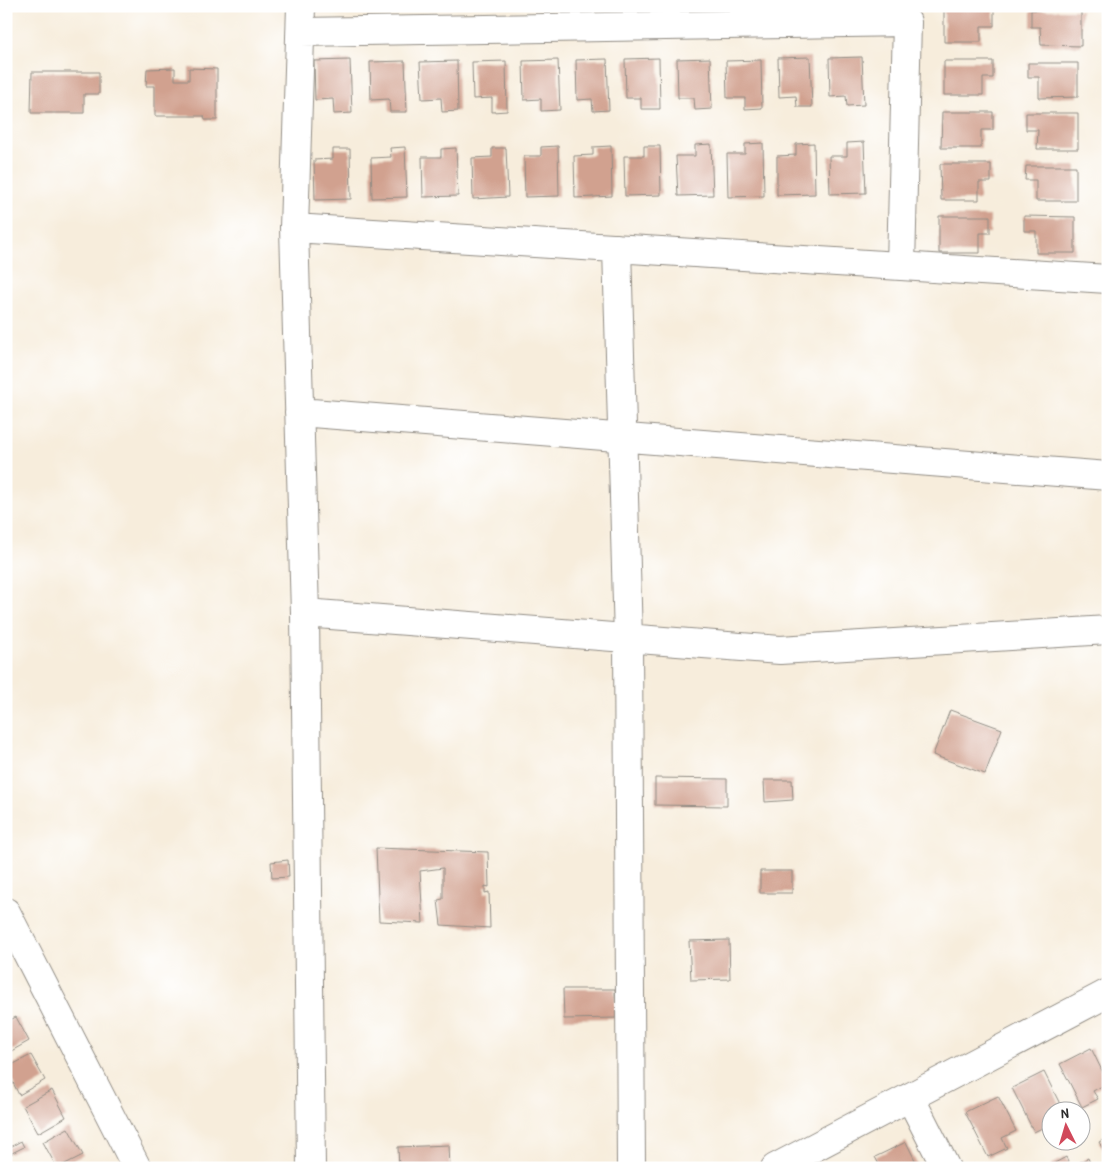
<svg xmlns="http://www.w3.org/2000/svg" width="1114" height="1174" font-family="'Patrick Hand',sans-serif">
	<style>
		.building { fill: #d1a18f }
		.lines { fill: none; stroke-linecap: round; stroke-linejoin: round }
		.minor-casing { stroke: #918c84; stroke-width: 30 }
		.minor { stroke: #fff; stroke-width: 28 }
	</style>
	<rect width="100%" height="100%" fill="#fff"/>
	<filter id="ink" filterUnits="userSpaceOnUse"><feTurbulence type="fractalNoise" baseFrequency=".02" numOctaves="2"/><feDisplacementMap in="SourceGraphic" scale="10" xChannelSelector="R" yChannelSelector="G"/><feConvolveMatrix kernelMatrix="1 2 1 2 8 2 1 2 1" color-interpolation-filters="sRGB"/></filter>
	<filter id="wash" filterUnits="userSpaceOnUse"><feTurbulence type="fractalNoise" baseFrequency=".0096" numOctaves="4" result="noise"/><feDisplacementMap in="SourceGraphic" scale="20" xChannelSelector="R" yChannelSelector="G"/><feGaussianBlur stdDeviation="1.12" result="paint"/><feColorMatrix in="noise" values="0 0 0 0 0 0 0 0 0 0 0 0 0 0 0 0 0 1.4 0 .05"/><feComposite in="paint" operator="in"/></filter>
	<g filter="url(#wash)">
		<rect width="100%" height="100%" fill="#f7eddc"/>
		<g id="blocks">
			<path class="building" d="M 944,9 L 994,9 L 994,26 L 981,26 L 981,42 L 944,42 Z
				M 1031,10 L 1081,10 L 1081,46 L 1041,45 L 1040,27 L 1031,27 Z
				M 810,57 L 812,107 L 797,107 L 796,96 L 779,97 L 778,58 Z
				M 862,57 L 864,105 L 847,106 L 846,96 L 830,97 L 829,58 Z
				M 659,58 L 660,109 L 641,109 L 641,98 L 626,98 L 625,59 Z
				M 710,58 L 712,109 L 695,110 L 694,98 L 678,98 L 677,59 Z
				M 607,59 L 609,110 L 593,111 L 592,99 L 577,100 L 576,60 Z
				M 350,60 L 352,113 L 334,114 L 333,99 L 315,100 L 314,61 Z
				M 558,60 L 560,110 L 541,111 L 541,99 L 524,100 L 523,61 Z
				M 761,60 L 762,108 L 745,109 L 745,98 L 727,98 L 726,61 Z
				M 405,61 L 407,112 L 390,112 L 389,99 L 371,100 L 370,62 Z
				M 457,61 L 458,111 L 442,112 L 441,98 L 422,99 L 420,62 Z
				M 506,61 L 507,111 L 492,112 L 492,98 L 473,99 L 472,62 Z
				M 944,61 L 993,61 L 993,78 L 983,78 L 983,95 L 944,95 Z
				M 1028,63 L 1078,63 L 1078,97 L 1039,98 L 1039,77 L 1028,77 Z
				M 175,68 L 175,80 L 189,80 L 189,68 L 217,69 L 217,120 L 205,120 L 204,116 L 155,116 L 155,86 L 146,86 L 147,69 Z
				M 32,72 L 99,72 L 99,94 L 84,94 L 84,113 L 31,113 Z
				M 942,112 L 993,112 L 993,130 L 981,130 L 981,148 L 941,148 Z
				M 1026,113 L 1078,113 L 1078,149 L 1037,149 L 1038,130 L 1026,130 Z
				M 864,142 L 866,193 L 830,194 L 829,156 L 847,156 L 847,143 Z
				M 763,143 L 764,196 L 728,197 L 727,154 L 745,154 L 745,144 Z
				M 814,143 L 815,194 L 777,195 L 777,156 L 796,155 L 796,144 Z
				M 711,144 L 713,195 L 678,196 L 676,156 L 695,156 L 695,145 Z
				M 558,146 L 559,196 L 525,197 L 524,156 L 541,156 L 541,147 Z
				M 611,146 L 612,196 L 575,198 L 574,156 L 593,155 L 593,147 Z
				M 644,146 L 660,146 L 661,195 L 625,196 L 624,156 L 644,156 Z
				M 405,147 L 407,197 L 372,198 L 371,158 L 391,157 L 390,148 Z
				M 456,148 L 458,196 L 423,197 L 422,157 L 441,157 L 441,149 Z
				M 492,148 L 506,148 L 508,197 L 473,199 L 472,158 L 492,157 Z
				M 333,149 L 350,149 L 351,199 L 315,200 L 314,160 L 333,159 Z
				M 940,164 L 991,164 L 991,182 L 979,182 L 979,200 L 941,200 Z
				M 1026,166 L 1076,166 L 1076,201 L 1036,201 L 1036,180 L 1025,180 Z
				M 939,216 L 990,216 L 990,233 L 980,233 L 980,253 L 939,253 Z
				M 1024,216 L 1075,217 L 1075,253 L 1036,253 L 1036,231 L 1024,231 Z
				M 950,710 L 1002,729 L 985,774 L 933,755 Z
				M 655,778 L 727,779 L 727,806 L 655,805 Z
				M 764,780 L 792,780 L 793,800 L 765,802 Z
				M 376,848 L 488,852 L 489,887 L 485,886 L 485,893 L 489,892 L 490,928 L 441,925 L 438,900 L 443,899 L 443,868 L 420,871 L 423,923 L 379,921 Z
				M 288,860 L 289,877 L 272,878 L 271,862 Z
				M 760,871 L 792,871 L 792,893 L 760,893 Z
				M 729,940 L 730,979 L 691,980 L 689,941 Z
				M 563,989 L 615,989 L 616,1018 L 564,1019 Z
				M 16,1017 L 29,1041 L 6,1054 L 6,1022 Z
				M 1091,1048 L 1108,1083 L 1093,1091 L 1098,1099 L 1082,1107 L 1060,1064 Z
				M 31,1055 L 45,1080 L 19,1095 L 6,1068 Z
				M 1044,1072 L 1062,1108 L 1048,1115 L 1052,1123 L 1034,1132 L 1012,1088 Z
				M 52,1090 L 66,1117 L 38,1133 L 23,1106 Z
				M 998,1096 L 1016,1131 L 1002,1138 L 1007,1148 L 988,1157 L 965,1112 Z
				M 68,1128 L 83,1155 L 57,1168 L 43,1142 Z
				M 1108,1137 L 1108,1158 L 1099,1142 Z
				M 21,1141 L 24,1147 L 10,1154 L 7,1149 Z
				M 906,1142 L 919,1168 L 881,1168 L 875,1157 Z
				M 449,1145 L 450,1168 L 399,1168 L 398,1147 Z
				M 1066,1157 L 1071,1167 L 1088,1158 L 1092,1168 L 1053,1168 L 1051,1165 Z"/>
		</g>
	</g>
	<g filter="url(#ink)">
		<use href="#blocks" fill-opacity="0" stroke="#918c84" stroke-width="1"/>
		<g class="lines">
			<g class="minor-casing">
				<path id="minor" d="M 301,6 L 294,228 L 305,613 L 311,1168
					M 301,32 L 907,22 L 901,266
					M 294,228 L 1108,279
					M 617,248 L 628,639 L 631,1168
					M 299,412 L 1108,476
					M 305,613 L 780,650 L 1108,630
					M 6,912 L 137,1168
					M 910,1097 L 946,1168
					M 775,1168 L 1108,993"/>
			</g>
			<use href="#minor" class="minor"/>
		</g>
	</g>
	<rect width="1114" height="1174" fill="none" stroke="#fff" stroke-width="25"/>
	<g transform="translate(1066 1126) rotate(355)"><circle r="24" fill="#ffffff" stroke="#aaaaaa"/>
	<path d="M0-4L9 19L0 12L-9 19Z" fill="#d1495b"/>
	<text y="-8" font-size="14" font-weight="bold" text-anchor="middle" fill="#2b2b2b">N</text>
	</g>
</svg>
